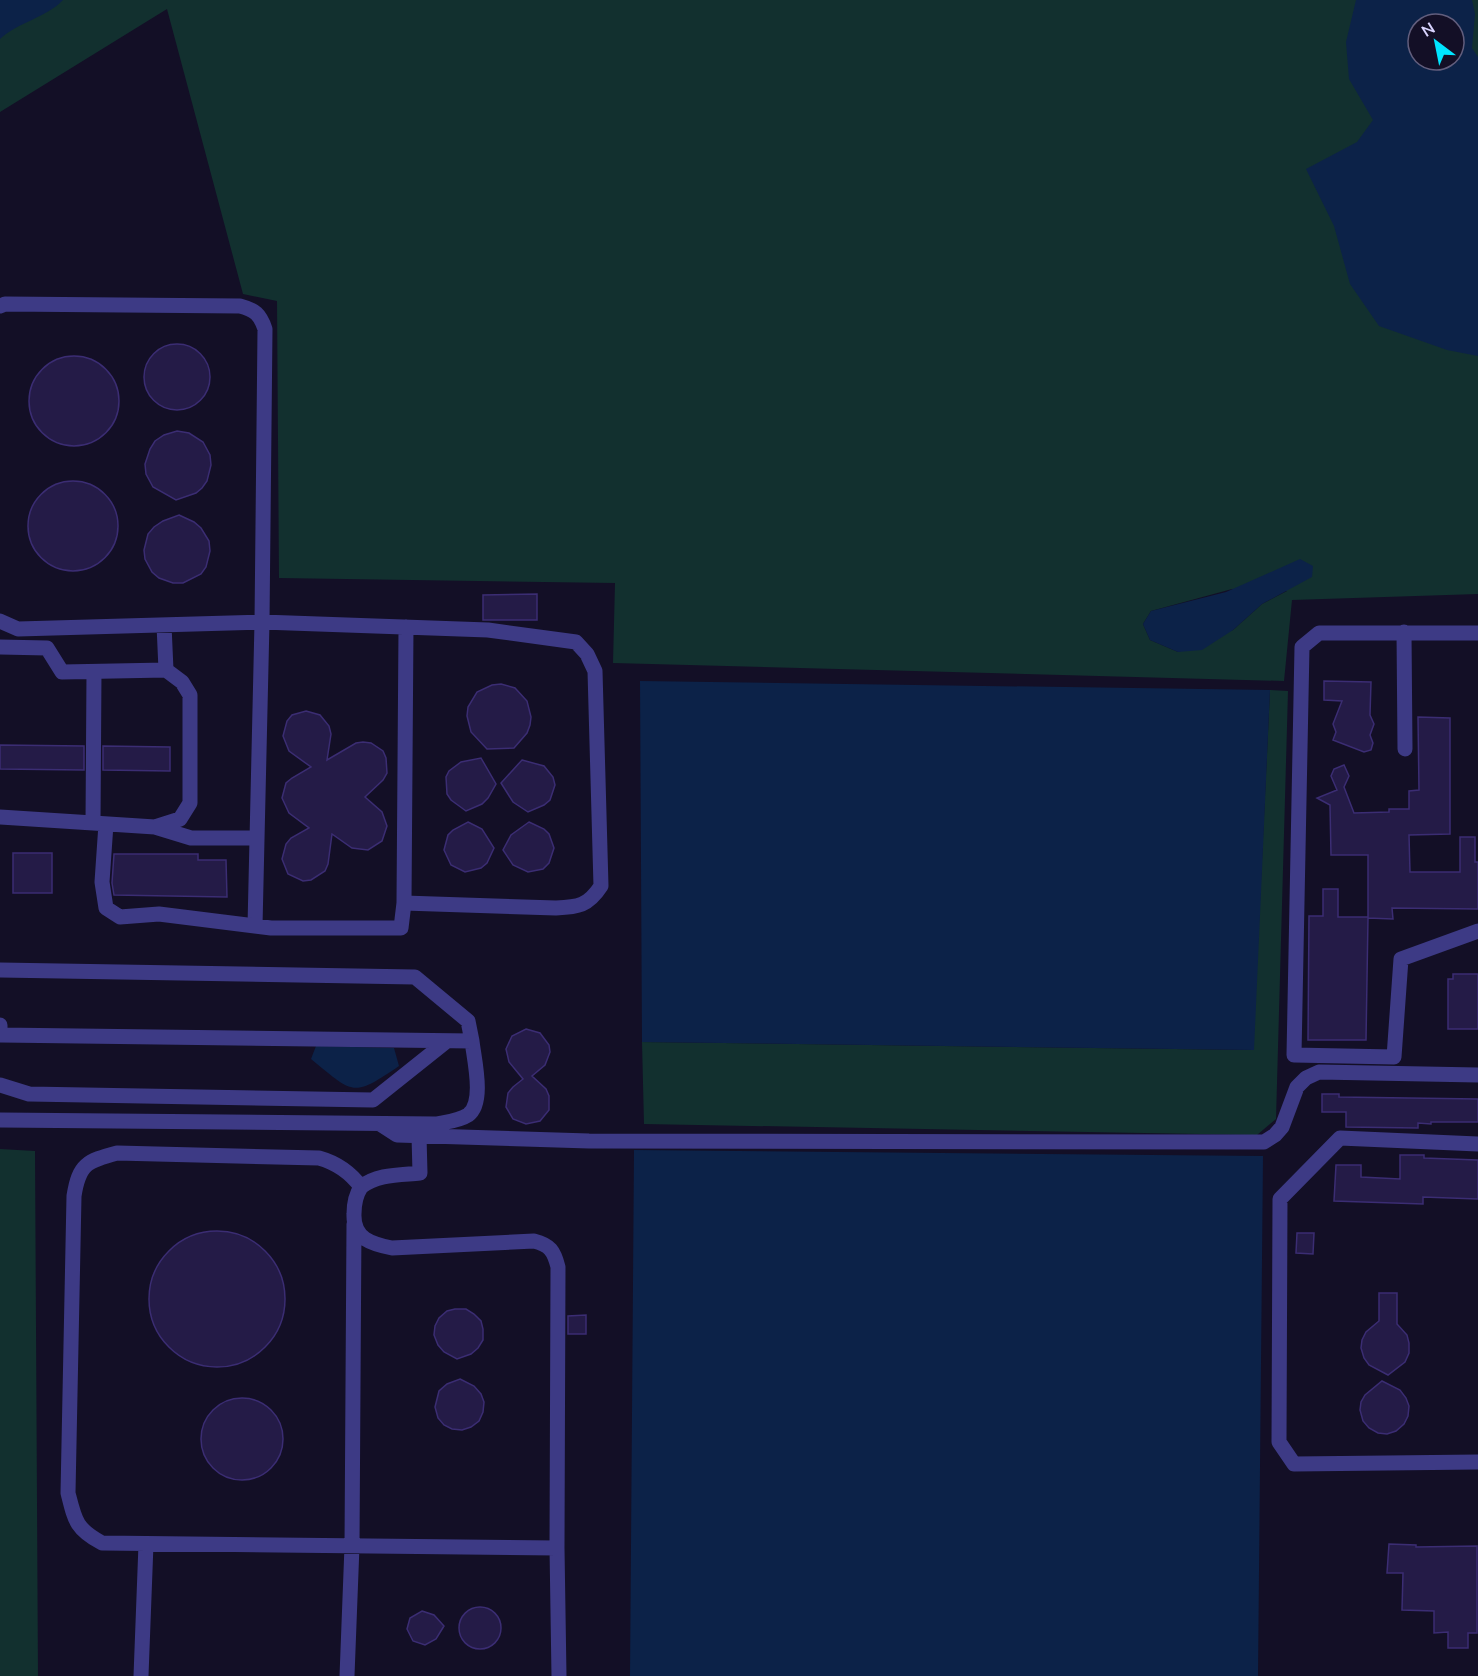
<svg xmlns="http://www.w3.org/2000/svg" width="1478" height="1676" font-family="Mulish,sans-serif">
	<style>
		.green { fill: #12302f; fill-rule: evenodd }
		.water { fill: #0c2248; fill-rule: evenodd }
		.building { fill: #241b47; stroke: #3b2d73; stroke-width: 1.5 }
		.lines { fill: none; stroke-linecap: round; stroke-linejoin: round }
		.minor { stroke: #3d3a85; stroke-width: 15 }
	</style>
	<rect width="100%" height="100%" fill="#130f26"/>
	<path class="green" d="M 0,0 L 1478,0 L 1478,594 L 1292,600 L 1284,681 L 613,663 L 615,583 L 279,578 L 277,301 L 243,294 L 167,9 L 0,112 ZM 1418,24 L 1454,24 L 1454,60 L 1418,60 ZM 1232,589 L 1287,591 L 1262,604 L 1233,630 L 1178,652 L 1150,640 L 1143,624 L 1151,611 Z
		M 1270,690 L 1288,691 L 1276,1119 L 1257,1135 L 644,1124 L 642,1042 L 1253,1050 Z
		M 0,1149 L 35,1151 L 38,1676 L 0,1676 Z"/>
	<path class="water" d="M 0,0 L 63,0 C 46,18 18,22 0,39 Z
		M 1356,0 L 1472,0 L 1475,14 L 1472,48 L 1478,57 L 1478,356 L 1447,350 L 1379,326 L 1350,284 L 1334,226 L 1306,169 L 1357,142 L 1373,120 L 1349,79 L 1346,42 ZM 1418,24 L 1454,24 L 1454,60 L 1418,60 Z
		M 1300,559 L 1313,566 L 1312,577 L 1262,604 L 1233,630 L 1202,650 L 1178,652 L 1150,640 L 1143,624 L 1151,611 L 1226,592 Z
		M 640,681 L 1270,690 L 1254,1050 L 642,1042 Z
		M 316,1046 L 394,1048 L 399,1066 C 352,1098 354,1094 311,1059 Z
		M 634,1150 L 1263,1156 L 1258,1676 L 630,1676 Z"/>
	<path class="building" d="M144 377a33 33 0 1 1 66 0a33 33 0 1 1-66 0Z
		M29 401a45 45 0 1 1 90 0a45 45 0 1 1-90 0Z
		M 177,431 L 189,433 L 203,442 L 210,455 L 211,465 L 207,481 L 202,488 L 196,493 L 176,500 L 153,487 L 146,474 L 145,464 L 150,449 L 155,441 L 164,435 Z
		M28 526a45 45 0 1 1 90 0a45 45 0 1 1-90 0Z
		M 179,515 L 194,522 L 201,528 L 209,541 L 210,551 L 206,567 L 201,574 L 183,583 L 173,583 L 159,578 L 152,572 L 145,559 L 144,550 L 148,534 L 154,527 L 163,521 Z
		M 537,594 L 537,620 L 483,620 L 483,595 Z
		M 1324,681 L 1371,682 L 1370,715 L 1374,724 L 1370,735 L 1373,743 L 1371,750 L 1364,752 L 1333,740 L 1336,732 L 1333,724 L 1342,701 L 1324,700 Z
		M 501,684 L 515,688 L 527,701 L 531,717 L 530,725 L 527,733 L 514,748 L 487,749 L 471,732 L 467,716 L 468,707 L 477,692 L 492,685 Z
		M 306,711 L 320,715 L 329,726 L 331,734 L 327,760 L 356,743 L 363,742 L 371,743 L 383,751 L 386,758 L 387,773 L 383,780 L 365,797 L 382,812 L 387,826 L 382,841 L 368,850 L 352,848 L 332,834 L 328,864 L 325,871 L 311,880 L 303,881 L 288,874 L 282,859 L 286,844 L 291,838 L 309,828 L 289,813 L 282,798 L 286,783 L 292,778 L 311,767 L 289,751 L 283,736 L 287,721 L 292,715 Z
		M 1418,717 L 1450,718 L 1450,834 L 1409,835 L 1410,872 L 1460,872 L 1460,837 L 1475,837 L 1475,862 L 1478,862 L 1478,909 L 1392,908 L 1393,919 L 1368,918 L 1366,1040 L 1308,1040 L 1309,916 L 1323,916 L 1323,889 L 1338,889 L 1338,917 L 1368,917 L 1368,855 L 1331,855 L 1330,805 L 1317,798 L 1337,790 L 1331,776 L 1334,769 L 1344,765 L 1349,776 L 1344,787 L 1354,813 L 1389,812 L 1389,809 L 1409,809 L 1409,791 L 1419,790 Z
		M 0,745 L 84,746 L 84,770 L 0,769 Z
		M 103,746 L 170,747 L 170,771 L 103,770 Z
		M 481,758 L 496,784 L 488,798 L 482,804 L 466,811 L 451,800 L 447,794 L 446,777 L 449,771 L 461,762 Z
		M 522,760 L 544,766 L 553,777 L 555,785 L 550,800 L 544,805 L 528,812 L 513,802 L 501,783 Z
		M 468,822 L 482,829 L 494,848 L 487,863 L 481,868 L 465,872 L 451,865 L 444,850 L 448,835 L 453,830 Z
		M 529,822 L 544,829 L 549,834 L 554,848 L 549,863 L 543,869 L 528,872 L 513,865 L 503,850 L 511,835 Z
		M 13,853 L 52,853 L 52,893 L 13,893 Z
		M 114,854 L 198,854 L 198,860 L 226,860 L 227,897 L 114,895 L 112,883 Z
		M 1453,974 L 1478,974 L 1478,1029 L 1448,1029 L 1448,979 L 1453,979 Z
		M 526,1029 L 540,1033 L 549,1045 L 550,1052 L 545,1065 L 532,1076 L 546,1089 L 549,1096 L 549,1110 L 540,1121 L 526,1124 L 513,1119 L 506,1107 L 508,1093 L 513,1087 L 523,1079 L 509,1062 L 506,1049 L 512,1036 Z
		M 1322,1094 L 1339,1094 L 1339,1097 L 1478,1099 L 1478,1122 L 1431,1122 L 1431,1124 L 1418,1123 L 1418,1128 L 1346,1127 L 1346,1112 L 1322,1112 Z
		M 1400,1155 L 1424,1155 L 1424,1158 L 1478,1160 L 1478,1199 L 1423,1197 L 1423,1204 L 1334,1201 L 1336,1165 L 1361,1165 L 1361,1177 L 1400,1179 Z
		M149 1299a68 68 0 1 1 136 0a68 68 0 1 1-136 0Z
		M 1297,1233 L 1314,1233 L 1313,1254 L 1296,1253 Z
		M 1379,1293 L 1397,1293 L 1397,1324 L 1407,1335 L 1409,1343 L 1409,1353 L 1405,1362 L 1388,1375 L 1369,1365 L 1364,1358 L 1361,1348 L 1362,1340 L 1366,1332 L 1379,1321 Z
		M 455,1309 L 466,1309 L 474,1314 L 481,1321 L 483,1329 L 483,1340 L 478,1348 L 471,1354 L 457,1359 L 444,1352 L 438,1345 L 434,1335 L 435,1326 L 439,1318 L 447,1311 Z
		M 586,1315 L 586,1334 L 568,1334 L 568,1316 Z
		M 460,1379 L 474,1386 L 481,1394 L 484,1402 L 483,1412 L 479,1421 L 471,1427 L 462,1430 L 452,1429 L 444,1425 L 438,1418 L 435,1407 L 439,1391 L 447,1384 Z
		M 1382,1381 L 1400,1390 L 1406,1398 L 1409,1406 L 1408,1416 L 1404,1424 L 1396,1431 L 1387,1434 L 1378,1433 L 1369,1428 L 1363,1421 L 1360,1410 L 1361,1402 L 1365,1395 Z
		M201 1439a41 41 0 1 1 82 0a41 41 0 1 1-82 0Z
		M 1389,1544 L 1416,1545 L 1416,1547 L 1477,1546 L 1477,1633 L 1468,1633 L 1468,1648 L 1448,1648 L 1448,1632 L 1434,1633 L 1434,1611 L 1402,1610 L 1403,1573 L 1387,1573 Z
		M459 1628a21 21 0 1 1 42 0a21 21 0 1 1-42 0Z
		M 422,1611 L 434,1615 L 444,1626 L 436,1639 L 425,1645 L 413,1641 L 407,1629 L 410,1618 Z"/>
	<g class="lines">
		<path class="minor" d="M 0,306 L 5,304 L 240,306 C 255,310 260,314 265,329 L 262,622 L 18,629 L 0,621
			M 164,625 L 166,670
			M 1404,632 L 1405,749
			M 1478,633 L 1319,633 L 1302,647 L 1294,1055 L 1394,1057 L 1401,959 L 1478,931
			M 0,647 L 47,648 L 62,672 L 166,670 L 182,682 L 190,695 L 190,803 L 180,819 L 155,827 L 0,817
			M 93,823 L 94,672
			M 106,824 L 102,882 L 106,908 L 120,917 L 159,914 L 271,928 L 401,928 L 404,903
			M 155,827 L 191,838 L 257,838
			M 255,926 L 262,622 L 488,630 L 576,642 L 587,654 L 595,671 L 601,886 C 588,906 578,907 556,908 L 404,903 L 406,627
			M 0,970 L 415,977 L 468,1021 L 472,1041
			M 0,1025 L 0,1035 L 472,1041 C 474,1059 485,1103 468,1115 C 459,1121 446,1122 436,1124 L 0,1120
			M 0,1085 L 29,1094 L 373,1100 L 447,1041
			M 380,1124 L 397,1135 L 589,1141 L 1264,1142 L 1275,1135 L 1282,1127 L 1297,1087 L 1306,1078 L 1319,1072 L 1478,1075
			M 1478,1144 L 1340,1138 L 1280,1199 L 1279,1442 L 1294,1464 L 1478,1462
			M 361,1187 C 355,1196 354,1204 354,1214 C 353,1239 372,1244 392,1248 L 534,1241 C 550,1245 554,1251 558,1267 L 557,1548 L 102,1543 C 76,1529 75,1521 68,1493 L 74,1196 C 79,1164 87,1161 117,1153 L 319,1158 C 337,1163 350,1172 361,1187 C 377,1174 400,1175 420,1173 L 419,1136
			M 557,1548 L 559,1676
			M 141,1676 L 146,1544
			M 347,1676 L 352,1546 L 354,1224"/>
	</g>
	<g transform="translate(1436 42) rotate(328)"><circle r="28" fill="#130f26" stroke="#625e7d" stroke-width="1.5"/>
	<path d="M0-4.5L10 22L0 15L-10 22Z" fill="#00e5ff"/>
	<text y="-9" font-size="16" font-weight="bold" text-anchor="middle" fill="#d9d4ff">N</text>
	</g>
</svg>
